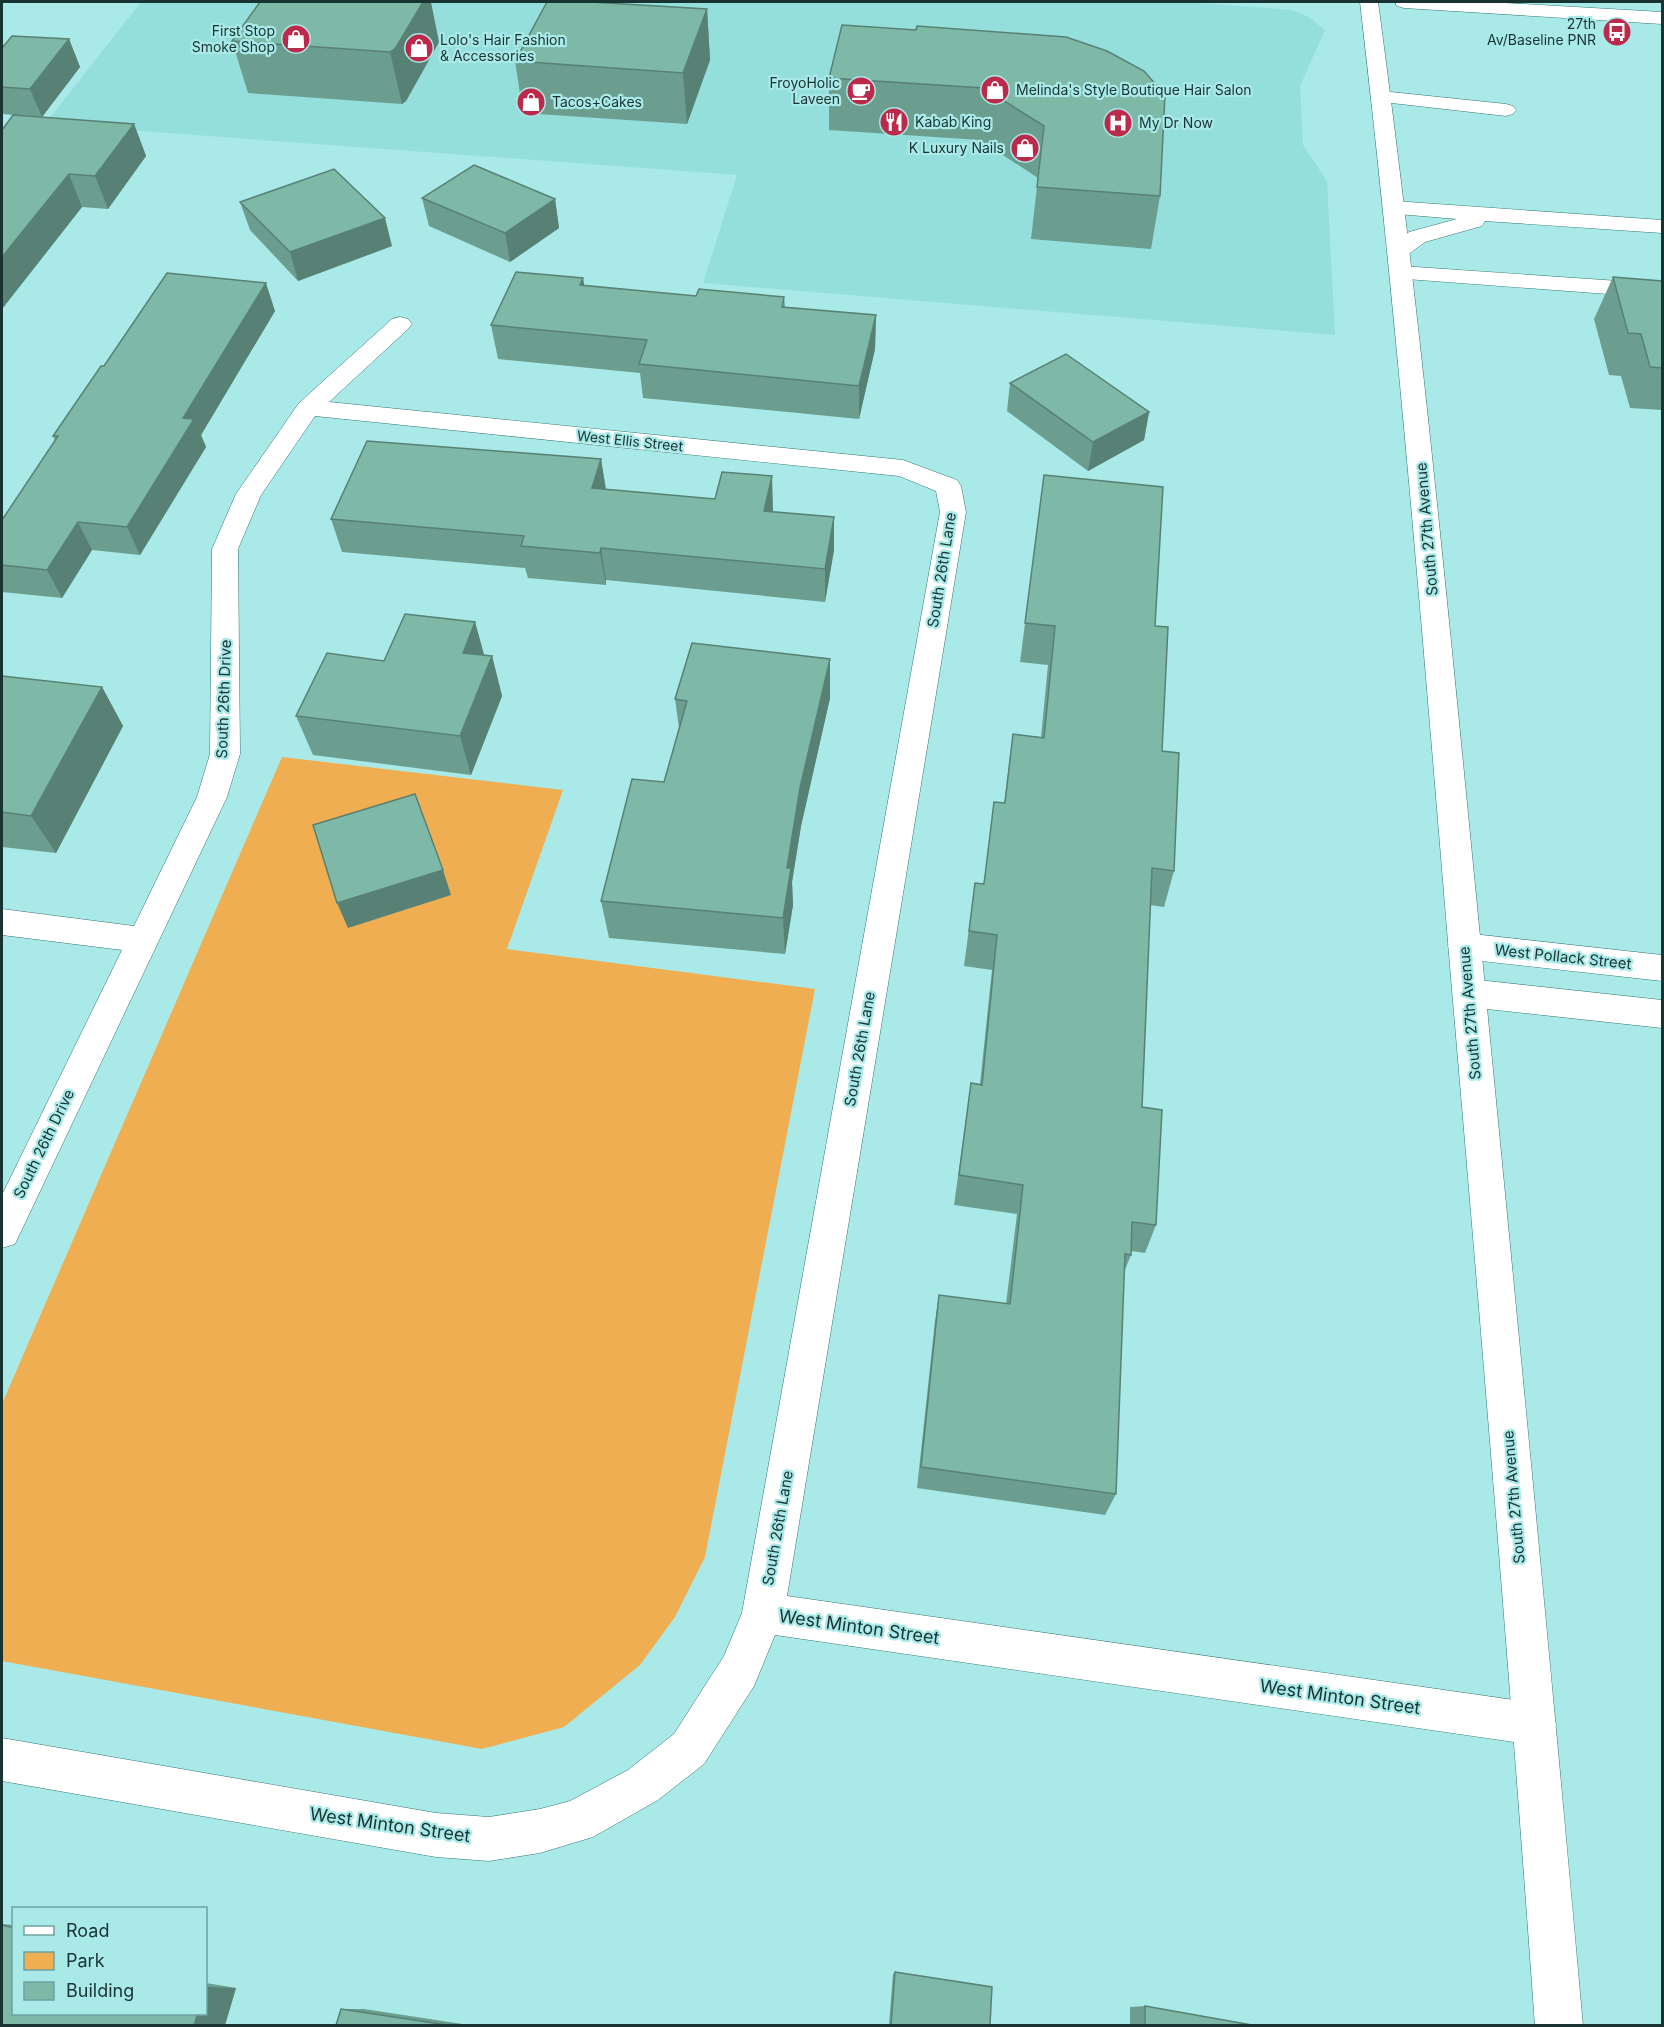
<svg xmlns="http://www.w3.org/2000/svg" width="1664" height="2027" font-family="Inter,sans-serif">
	<style>
		.built { fill: #94dedc }
		.green { fill: #efae51 }
		.lines { fill: none; stroke-linecap: round; stroke-linejoin: round }
		.minor-casing { stroke: #357573; stroke-width: 1 }
		.major-casing { stroke: #357573; stroke-width: 1 }
		.minor { fill: #fff; fill-rule: evenodd }
		.major { fill: #fff; fill-rule: evenodd }
		.wall { fill: #6c9e90 }
		.shaded-wall { fill: #588175 }
		.building { fill: #7eb8a7; stroke: #588175; stroke-width: 1.5 }
		.labels { text-anchor: middle; stroke-width: 4.5; stroke-linejoin: round; paint-order: stroke }
		.far-poi-label { font-size: 14px; fill: #193333; stroke: #a9eae8; text-anchor: start }
		.far-street-label { font-size: 14px; fill: #193333; stroke: #a9eae8 }
		.street-label { font-size: 15px; fill: #193333; stroke: #a9eae8 }
		.near-street-label { font-size: 18px; fill: #193333; stroke: #a9eae8 }
	</style>
	<rect width="100%" height="100%" fill="#a9eae8"/>
	<path class="built" d="M 141,2 L 1187,2 L 1292,10 L 1309,17 L 1325,30 L 1300,86 L 1303,145 L 1327,181 L 1335,335 L 703,283 L 737,175 L 45,124 Z"/>
	<path class="green" d="M 282,757 L 563,790 L 507,949 L 815,989 L 705,1557 L 675,1617 L 640,1665 L 564,1727 L 482,1749 L 2,1661 L 2,1404 Z"/>
	<g class="lines">
		<g class="minor-casing">
			<path id="minor" d="M 1381,91 L 1506,104 L 1513,106 L 1516,110 L 1513,114 L 1506,116 L 1374,101 L 1371,97 L 1374,93 Z
				M 1394,201 L 1662,220 L 1662,233 L 1485,221 L 1482,226 L 1425,242 L 1406,256 L 1398,258 L 1390,256 L 1387,251 L 1409,232 L 1457,219 L 1386,213 L 1383,208 L 1386,203 Z
				M 1401,266 L 1662,284 L 1662,298 L 1393,278 L 1390,273 L 1393,268 Z
				M 400,317 L 408,319 L 412,324 L 408,329 L 329,402 L 903,460 L 957,480 L 961,486 L 966,512 L 787,1596 L 1535,1703 L 1550,1709 L 1556,1724 L 1550,1739 L 1535,1745 L 775,1635 L 754,1686 L 704,1764 L 658,1800 L 593,1837 L 540,1853 L 489,1861 L 436,1857 L 2,1781 L 2,1738 L 436,1813 L 489,1817 L 540,1809 L 570,1801 L 628,1770 L 674,1734 L 724,1656 L 742,1613 L 940,512 L 936,491 L 899,476 L 315,416 L 261,495 L 238,549 L 240,754 L 227,797 L 15,1244 L 2,1248 L 2,1195 L 122,950 L 2,935 L 2,909 L 134,926 L 197,797 L 210,754 L 212,549 L 236,494 L 299,403 L 392,319 Z
				M 1464,933 L 1662,955 L 1662,981 L 1464,959 L 1453,955 L 1448,946 L 1453,937 Z
				M 1469,979 L 1662,1000 L 1662,1028 L 1469,1007 L 1457,1003 L 1453,993 L 1457,983 Z"/>
		</g>
		<g class="major-casing">
			<path id="major" d="M 1360,2 L 1378,2 C 1422,326 1452,652 1484,977 C 1518,1327 1552,1676 1583,2026 L 1535,2026 C 1510,1676 1481,1327 1451,978 C 1424,652 1398,326 1360,2 Z
				M 1395,2 L 1488,2 L 1662,12 L 1662,24 L 1404,8 L 1397,6 Z"/>
		</g>
		<use href="#minor" class="minor"/>
		<use href="#major" class="major"/>
	</g>
	<path class="wall" d="M 707,9 L 710,60 L 687,124 L 523,113 L 515,61 Z
		M 916,30 L 1160,196 L 1151,249 L 1031,239 L 1038,178 L 980,140 L 829,130 L 829,78 Z
		M 69,39 L 80,67 L 42,117 L 2,114 L 2,48 Z
		M 232,41 L 439,42 L 406,101 L 402,104 L 248,93 Z
		M 134,124 L 146,156 L 108,209 L 82,207 L 2,309 L 2,130 Z
		M 422,198 L 555,199 L 559,228 L 510,262 L 429,226 Z
		M 240,202 L 392,246 L 298,281 L 250,230 Z
		M 1613,277 L 1662,281 L 1662,410 L 1630,408 L 1621,376 L 1609,375 L 1594,319 Z
		M 583,278 L 584,286 L 696,296 L 784,297 L 785,307 L 876,315 L 875,349 L 859,419 L 643,398 L 640,373 L 498,359 L 491,325 Z
		M 275,311 L 201,435 L 206,447 L 140,555 L 92,550 L 62,598 L 2,592 L 2,520 L 55,441 L 53,436 L 104,366 Z
		M 1010,383 L 1149,412 L 1144,440 L 1088,471 L 1007,411 Z
		M 601,459 L 606,489 L 773,509 L 772,512 L 834,550 L 825,602 L 606,580 L 606,585 L 528,578 L 525,568 L 342,552 L 331,519 Z
		M 1039,515 L 1155,626 L 1162,751 L 1174,871 L 1164,907 L 1150,905 L 1142,1107 L 1156,1225 L 1145,1253 L 1131,1251 L 1131,1255 L 1124,1272 L 1116,1494 L 1105,1515 L 917,1488 L 935,1321 L 939,1295 L 1006,1304 L 1017,1214 L 954,1205 L 971,1083 L 980,1084 L 992,970 L 964,966 L 975,883 L 983,884 L 1004,803 L 1013,734 L 1041,737 L 1048,665 L 1020,662 Z
		M 475,622 L 484,655 L 492,656 L 502,696 L 471,775 L 313,755 L 296,716 L 384,661 Z
		M 2,676 L 102,687 L 123,726 L 56,853 L 2,847 Z
		M 830,698 L 801,826 L 792,882 L 793,905 L 785,954 L 609,938 L 601,901 L 664,782 L 679,728 L 675,699 Z
		M 2,1924 L 14,1925 L 14,2013 L 206,2013 L 206,1983 L 236,1988 L 225,2025 L 2,2025 Z
		M 895,1972 L 990,2025 L 889,2025 L 893,1974 Z
		M 1145,2006 L 1252,2025 L 1130,2025 L 1130,2007 Z
		M 341,2009 L 364,2009 L 469,2025 L 336,2025 Z"/>
	<path class="shaded-wall" d="M 423,2 L 431,2 L 439,42 L 406,101 L 402,104 L 390,52 Z
		M 707,9 L 710,60 L 687,124 L 683,73 Z
		M 69,39 L 80,67 L 42,117 L 30,89 Z
		M 134,124 L 146,156 L 108,209 L 95,176 Z
		M 69,174 L 82,207 L 2,309 L 2,257 Z
		M 555,199 L 559,228 L 510,262 L 505,233 Z
		M 385,218 L 392,246 L 298,281 L 290,252 Z
		M 583,278 L 588,312 L 580,285 Z
		M 266,283 L 275,311 L 201,435 L 206,447 L 140,555 L 127,527 L 183,418 Z
		M 876,315 L 875,349 L 859,419 L 859,386 Z
		M 1149,412 L 1144,440 L 1088,471 L 1093,442 Z
		M 601,459 L 606,492 L 592,488 Z
		M 772,476 L 773,509 L 765,544 L 764,511 Z
		M 834,517 L 834,550 L 825,602 L 825,569 Z
		M 78,522 L 92,550 L 62,598 L 47,570 Z
		M 601,548 L 606,580 L 606,585 L 600,553 Z
		M 475,622 L 486,662 L 463,653 Z
		M 492,656 L 502,696 L 471,775 L 460,736 Z
		M 830,659 L 830,698 L 801,826 L 792,882 L 793,905 L 785,954 L 783,918 L 787,868 L 800,788 Z
		M 102,687 L 123,726 L 56,853 L 31,816 Z
		M 443,870 L 451,895 L 348,928 L 337,903 Z
		M 206,1987 L 236,1988 L 225,2025 L 194,2025 L 198,2013 L 206,2013 Z"/>
	<path class="building" d="M 260,2 L 423,2 L 395,49 L 390,52 L 232,41 Z
		M 547,2 L 590,2 L 707,9 L 683,73 L 515,61 Z
		M 842,25 L 916,30 L 917,26 L 1066,37 L 1107,51 L 1144,71 L 1165,95 L 1160,196 L 1037,187 L 1044,126 L 984,88 L 829,78 Z
		M 12,36 L 69,39 L 30,89 L 2,87 L 2,48 Z
		M 13,115 L 134,124 L 95,176 L 69,174 L 2,257 L 2,130 Z
		M 474,165 L 555,199 L 505,233 L 422,198 Z
		M 334,169 L 385,218 L 290,252 L 240,202 Z
		M 516,272 L 583,278 L 580,285 L 696,296 L 699,289 L 784,297 L 782,307 L 876,315 L 859,386 L 639,364 L 647,340 L 491,325 Z
		M 167,273 L 266,283 L 183,418 L 194,419 L 127,527 L 78,522 L 47,570 L 2,565 L 2,520 L 58,436 L 53,436 L 101,366 L 104,366 Z
		M 1613,277 L 1662,281 L 1662,368 L 1650,367 L 1641,334 L 1628,333 Z
		M 1066,354 L 1149,412 L 1093,442 L 1010,383 Z
		M 367,441 L 601,459 L 592,488 L 715,499 L 722,472 L 772,476 L 764,511 L 834,517 L 825,569 L 601,548 L 600,553 L 521,546 L 524,536 L 331,519 Z
		M 1044,475 L 1163,487 L 1155,626 L 1168,627 L 1162,751 L 1179,753 L 1174,871 L 1152,868 L 1142,1107 L 1162,1110 L 1156,1225 L 1132,1222 L 1131,1255 L 1125,1254 L 1116,1494 L 921,1467 L 939,1295 L 1010,1304 L 1023,1185 L 959,1175 L 971,1083 L 982,1085 L 997,935 L 969,931 L 975,883 L 984,884 L 994,802 L 1005,803 L 1013,734 L 1044,738 L 1055,626 L 1025,623 Z
		M 405,614 L 475,622 L 463,653 L 492,656 L 460,736 L 296,716 L 327,653 L 384,661 Z
		M 692,643 L 830,659 L 800,788 L 787,868 L 791,868 L 783,918 L 601,901 L 632,779 L 664,782 L 687,701 L 675,699 Z
		M 2,676 L 102,687 L 31,816 L 2,812 Z
		M 415,794 L 443,870 L 337,903 L 313,825 Z
		M 2,1925 L 14,1928 L 14,2013 L 198,2013 L 194,2025 L 2,2025 Z
		M 895,1972 L 992,1987 L 990,2025 L 891,2025 Z
		M 1145,2006 L 1252,2025 L 1145,2025 Z
		M 341,2009 L 447,2025 L 336,2025 Z"/>
	<defs>
		<g id="bus-disc" transform="scale(1.5)"><circle r="9.5" fill="#bb2a4a" stroke="#a9eae8"/><path d="M-5-6H5V4H4V6H2V4H-2V6H-4V4H-5ZM-3.5-4V0h7V-4ZM-3.5 1.2v1.5H-2V1.2ZM2 1.2v1.5H3.5V1.2Z" fill="#fff"/></g>
		<g id="shop-disc" transform="scale(1.5)"><circle r="9.5" fill="#bb2a4a" stroke="#a9eae8"/><path d="M-5-2.5h2.3a2.7 3.5 0 0 1 5.4 0H5L5.5 6h-11ZM-1.5-2.5h3a1.5 2.3 0 0 0-3 0Z" fill="#fff"/></g>
		<g id="cafe-disc" transform="scale(1.5)"><circle r="9.5" fill="#bb2a4a" stroke="#a9eae8"/><path d="M-5.5-4.5H6V0H3Q3 3.5 0 3.5H-2.5Q-5.5 3.5-5.5 0ZM3-3.2v2h1.7v-2ZM-6 4.5H4V6H-6Z" fill="#fff"/></g>
		<g id="restaurant-disc" transform="scale(1.5)"><circle r="9.5" fill="#bb2a4a" stroke="#a9eae8"/><path d="M-5-6h1v4h1v-4h1v4h1v-4h1v5L-1.5 .5V6h-2V.5L-5-1ZM5-6V6H3V1.5H1.5Q1.5-4 5-6Z" fill="#fff"/></g>
		<g id="hospital-disc" transform="scale(1.5)"><circle r="9.5" fill="#bb2a4a" stroke="#a9eae8"/><path d="M-5-5h3v3.5h4V-5h3V5h-3V1.5h-4V5h-3Z" fill="#fff"/></g>
	</defs>
	<g fill-rule="evenodd">
		<use href="#bus-disc" x="1617" y="32"/>
		<use href="#shop-disc" x="296" y="39"/>
		<use href="#shop-disc" x="419" y="48"/>
		<use href="#shop-disc" x="995" y="90"/>
		<use href="#cafe-disc" x="861" y="91"/>
		<use href="#shop-disc" x="531" y="102"/>
		<use href="#restaurant-disc" x="894" y="122"/>
		<use href="#hospital-disc" x="1118" y="123"/>
		<use href="#shop-disc" x="1025" y="148"/>
	</g>
	<g class="labels">
		<g class="far-poi-label">
			<text x="1596" y="29" text-anchor="end">27th<tspan x="1596" dy="16">Av/Baseline PNR</tspan></text>
			<text x="275" y="36" text-anchor="end">First Stop<tspan x="275" dy="16">Smoke Shop</tspan></text>
			<text x="440" y="45">Lolo's Hair Fashion<tspan x="440" dy="16">&amp; Accessories</tspan></text>
			<text x="840" y="88" text-anchor="end">FroyoHolic<tspan x="840" dy="16">Laveen</tspan></text>
			<text x="1016" y="95">Melinda's Style Boutique Hair Salon</text>
			<text x="552" y="107">Tacos+Cakes</text>
			<text x="915" y="127">Kabab King</text>
			<text x="1139" y="128">My Dr Now</text>
			<text x="1004" y="153" text-anchor="end">K Luxury Nails</text>
		</g>
		<g class="far-street-label">
			<text transform="translate(630 441) rotate(6)" y="5">West Ellis Street</text>
		</g>
		<g class="street-label">
			<text transform="translate(1427 529) rotate(-95)" y="5">South 27th Avenue</text>
			<text transform="translate(942 570) rotate(-81)" y="5">South 26th Lane</text>
			<text transform="translate(224 699) rotate(-88)" y="5">South 26th Drive</text>
			<text transform="translate(1563 957) rotate(6)" y="5">West Pollack Street</text>
			<text transform="translate(1470 1013) rotate(-95)" y="5">South 27th Avenue</text>
			<text transform="translate(860 1049) rotate(-80)" y="5">South 26th Lane</text>
			<text transform="translate(44 1144) rotate(-64)" y="5">South 26th Drive</text>
			<text transform="translate(1514 1497) rotate(-95)" y="5">South 27th Avenue</text>
			<text transform="translate(778 1528) rotate(-80)" y="5">South 26th Lane</text>
		</g>
		<g class="near-street-label">
			<text transform="translate(859 1627) rotate(8)" y="6">West Minton Street</text>
			<text transform="translate(1340 1697) rotate(8)" y="6">West Minton Street</text>
			<text transform="translate(390 1825) rotate(8)" y="6">West Minton Street</text>
		</g>
	</g>
	<rect width="1664" height="2027" fill="none" stroke="#193333" stroke-width="6"/>
	<rect x="12" y="1907" width="195" height="108" fill="#a9eae8" stroke="#6fa1a0" stroke-width="1.5"/>
	<rect x="24" y="1926" width="30" height="9" fill="#ffffff" stroke="#6fa1a0" stroke-width="1.5"/>
	<text x="66" y="1937" font-size="18" fill="#193333">Road</text>
	<rect x="24" y="1952" width="30" height="18" fill="#efae51" stroke="#6fa1a0" stroke-width="1.5"/>
	<text x="66" y="1967" font-size="18" fill="#193333">Park</text>
	<rect x="24" y="1982" width="30" height="18" fill="#7eb8a7" stroke="#6fa1a0" stroke-width="1.5"/>
	<text x="66" y="1997" font-size="18" fill="#193333">Building</text>
</svg>
